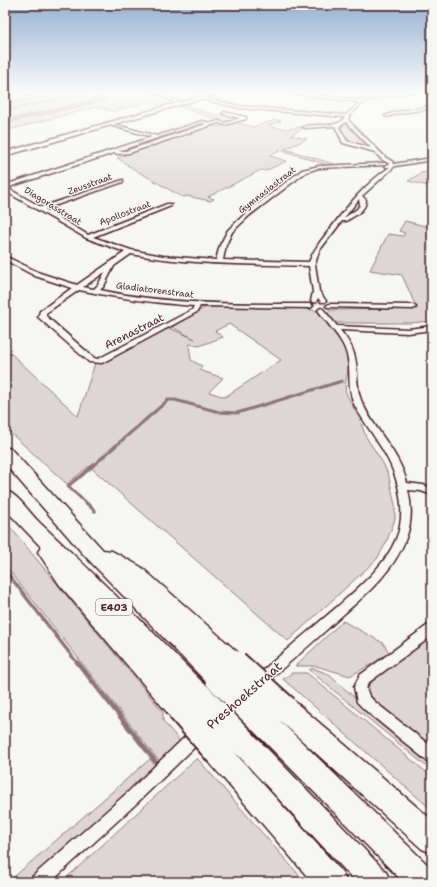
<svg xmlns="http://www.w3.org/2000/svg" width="437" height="887" font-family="'Shantell Sans',sans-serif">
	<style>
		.green { fill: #ddd6d5; stroke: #947a80; fill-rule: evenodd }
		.water { fill: #bbadae; stroke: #8e747a }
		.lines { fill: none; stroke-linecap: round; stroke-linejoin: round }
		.shore { stroke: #77585f; stroke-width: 1 }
		.stream-far2 { stroke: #8e747a; stroke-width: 3 }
		.stream-far1 { stroke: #8e747a; stroke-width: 3.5 }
		.stream { stroke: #8e747a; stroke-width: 4.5 }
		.street-casing { stroke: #4a1f2b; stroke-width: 3 }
		.secondary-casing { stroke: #4a1f2b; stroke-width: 3 }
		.highway-casing { stroke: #4a1f2b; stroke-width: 3 }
		.street { fill: #f6f6f2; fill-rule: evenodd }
		.secondary { fill: #f6f6f2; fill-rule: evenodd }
		.highway { fill: #f6f6f2; fill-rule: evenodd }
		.highway-bridge-casing { stroke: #4a1f2b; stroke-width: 30; stroke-linecap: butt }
		.highway-bridge { stroke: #f6f6f2; stroke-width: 26 }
		.labels { text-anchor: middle; stroke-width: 3; stroke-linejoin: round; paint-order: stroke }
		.far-street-label { font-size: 9px; fill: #4a1f2b; stroke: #f6f6f2 }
		.shield { fill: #f6f6f2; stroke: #7e6067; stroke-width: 1 }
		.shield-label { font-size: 10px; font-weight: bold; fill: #4a1f2b }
		.street-label { font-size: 11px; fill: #4a1f2b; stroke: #f6f6f2 }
		.near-street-label { font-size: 13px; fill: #4a1f2b; stroke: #f6f6f2 }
	</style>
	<rect width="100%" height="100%" fill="#f6f6f2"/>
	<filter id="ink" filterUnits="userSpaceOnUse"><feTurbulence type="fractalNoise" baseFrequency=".025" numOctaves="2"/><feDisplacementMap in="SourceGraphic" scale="8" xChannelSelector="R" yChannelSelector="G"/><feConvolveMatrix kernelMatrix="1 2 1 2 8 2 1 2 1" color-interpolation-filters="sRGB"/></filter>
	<g filter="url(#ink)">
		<path class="green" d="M 69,92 L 87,92 L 5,110 L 5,106 C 25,100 48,97 69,92 Z
			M 93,92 L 152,92 L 176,104 L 165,106 L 147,102 L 114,111 L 95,107 L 5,131 L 5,126 L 14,121 L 107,100 L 105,97 L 95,97 L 94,100 L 11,119 L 5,118 L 5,111 Z
			M 183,105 L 215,115 L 223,113 L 241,118 L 225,122 L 181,107 Z
			M 275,120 L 281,121 L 269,125 L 271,127 L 287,129 L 301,127 L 303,128 L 291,135 L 307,139 L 285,149 L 337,165 L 324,166 L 324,164 L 282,150 L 269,156 L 287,161 L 265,171 L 261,170 L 208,197 L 214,199 L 210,201 L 187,196 L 182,197 L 127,165 L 128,165 L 117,158 L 213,126 L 219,127 L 235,122 L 253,127 Z
			M 344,123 L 347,123 L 370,149 C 352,143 349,144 338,128 Z
			M 423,172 L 432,174 L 432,187 L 408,181 Z
			M 405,221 L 425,226 L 432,222 L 432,321 L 410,323 L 334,323 L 328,314 L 329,310 L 417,309 L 402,275 L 370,270 L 388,234 L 403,236 L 405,233 L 399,231 Z
			M 206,307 L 304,308 L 317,311 L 346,349 L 349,366 L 345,385 L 346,393 L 359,418 L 366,437 L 383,463 L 389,477 L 395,505 L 395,519 L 386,543 L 377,559 L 288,641 L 89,466 L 67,484 L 5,428 L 5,348 L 78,416 L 95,363 L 111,358 L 169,328 L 195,339 L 172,327 ZM 229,324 L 281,360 L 225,397 L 209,392 L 223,378 L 199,370 L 202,366 L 191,360 L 189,344 L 199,346 L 223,337 L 215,331 Z
			M 5,521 L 163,712 L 163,721 L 181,742 L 159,761 L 5,565 Z
			M 343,621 L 383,643 L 390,654 L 350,676 L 316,666 L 295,666 Z
			M 432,634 L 432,747 L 369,697 L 369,685 L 381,672 Z
			M 313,668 L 328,674 L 381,721 L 432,762 L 432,771 L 309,670 Z
			M 292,673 L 307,673 L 432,777 L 432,810 L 283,679 Z
			M 197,758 L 305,882 L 62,882 Z
			M 150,759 L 156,767 L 27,882 L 8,882 Z"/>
		<path class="water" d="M 5,92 L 69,92 C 48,97 25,100 5,106 Z
			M 95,97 L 108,99 L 14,121 L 5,126 L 5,118 L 11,119 L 94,100 L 92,98 Z"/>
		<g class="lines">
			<path class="shore" d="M 5,101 L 50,92"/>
			<path class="stream-far2" d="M 80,477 L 168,400 L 175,400 L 219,412 L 237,413 L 342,381
				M 70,488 L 68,486 L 78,478"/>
			<path class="stream-far1" d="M 69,487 L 95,511
				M 5,570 L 78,664"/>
			<path class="stream" d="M 78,663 L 155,761"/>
			<g class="street-casing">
				<path id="street" d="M 154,92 L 159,92 L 183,104 L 180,105 Z
					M 276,92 L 291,92 L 362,100 L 365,98 L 402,92 L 413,92 L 366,100 L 349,116 L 348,120 L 385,157 L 393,162 L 393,164 L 432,158 L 432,160 L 395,166 L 362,196 L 366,200 C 366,211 354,216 346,221 L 342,221 L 319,251 L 315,264 L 319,291 L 326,301 L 325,302 L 321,302 L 318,298 L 316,302 L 314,303 L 311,301 L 313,292 L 309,266 C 249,264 190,265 131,254 L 114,266 L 104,286 L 100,290 C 169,305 240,304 310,304 L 313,306 L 310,308 L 200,306 L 197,312 L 102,363 L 89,362 L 38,317 L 40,311 L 72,288 L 35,276 L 5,260 L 5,256 L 40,273 L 77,285 L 125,252 L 86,238 L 5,191 L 5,187 L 8,184 L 152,137 L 109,125 L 109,123 L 157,136 L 202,121 L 211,123 L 219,121 L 225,123 L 240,118 L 223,114 L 224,112 L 246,117 L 246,119 L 225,125 L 219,123 L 212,125 L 129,153 L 119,154 L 114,153 L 12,186 L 9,189 L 41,207 L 123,180 L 123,182 L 45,209 L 88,235 L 167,204 L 171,204 L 171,206 L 93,237 L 131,250 L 163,256 L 216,260 L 220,245 L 228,230 L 246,213 L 302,170 L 319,166 L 385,163 L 387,165 L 390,164 L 381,159 L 375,152 L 343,143 L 335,126 L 305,128 L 303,127 C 314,122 339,130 345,117 L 239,108 L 198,98 L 200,97 L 239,106 L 346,115 L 360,102 ZM 346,122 L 371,148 L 347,141 L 339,127 ZM 202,123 L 206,124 L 126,151 L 118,151 ZM 386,165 L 386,167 L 390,167 C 366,183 348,205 331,228 C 322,239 314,249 309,262 L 223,260 L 226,245 L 232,232 L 250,215 L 306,172 L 319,168 ZM 359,199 L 360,205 L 357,209 L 344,218 ZM 105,272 L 98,285 L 94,289 L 83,287 ZM 79,290 C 117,298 155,303 194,306 L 192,310 L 98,359 L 94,358 L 46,316 L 46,313 Z
					M 432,106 L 432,108 L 396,114 L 387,117 L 385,116 L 395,112 Z
					M 329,304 L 413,305 L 416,307 L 413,309 L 327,307 L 326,306 Z
					M 321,308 L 323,309 L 337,326 L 408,329 L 432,326 L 432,330 L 408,333 L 340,330 C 346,338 352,345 354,354 C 359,369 355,385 361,400 C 373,429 399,451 407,483 L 423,485 L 432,488 L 432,495 L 421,491 L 408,490 C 412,506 412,523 406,538 C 395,569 369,592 345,613 C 318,638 290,662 262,686 L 258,688 L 254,686 L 252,682 L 254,678 C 281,654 309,631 337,607 C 359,587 384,567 396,539 C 404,520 402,499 396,479 C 388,452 368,430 355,406 C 346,387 352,373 347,355 C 343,338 327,324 318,310 Z
					M 432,624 L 432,636 L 368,683 C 364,691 369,696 375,702 L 432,747 L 432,763 L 427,761 L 365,710 L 357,702 L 354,687 L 360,675 L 428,625 Z
					M 198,727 L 203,729 L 205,734 L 203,739 L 137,803 L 51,882 L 31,882 L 33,876 L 127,793 L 193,729 Z"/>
			</g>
			<g class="secondary-casing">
				<path id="secondary" d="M 215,92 L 224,92 L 5,156 L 5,152 Z"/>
			</g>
			<g class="highway-casing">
				<path id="highway" d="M 5,447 L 11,449 L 103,550 L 112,551 L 141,567 L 243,657 L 247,664 L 243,671 L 235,675 L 227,672 L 230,678 L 226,686 L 218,689 L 210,686 L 84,555 L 5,464 Z
					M 5,490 C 19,495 29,513 40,523 C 97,576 152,631 207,687 L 210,695 L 207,703 L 198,706 L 190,703 L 192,709 L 189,717 L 180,721 L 171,717 L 59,584 L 38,552 L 41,547 L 5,509 Z
					M 285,697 L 294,701 L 432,820 L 432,853 L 422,849 L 276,717 L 273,709 L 276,701 Z
					M 267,714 L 276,717 L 432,869 L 432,882 L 403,882 L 258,735 L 254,726 L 258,717 Z
					M 246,732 L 255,736 L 386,872 L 391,882 L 356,882 L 237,754 L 233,745 L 237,736 Z
					M 227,750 L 236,754 L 342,872 L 347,882 L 312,882 L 218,772 L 214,763 L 218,754 Z"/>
			</g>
			<use href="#street" class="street"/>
			<use href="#secondary" class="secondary"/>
			<use href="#highway" class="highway"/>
			<g class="highway-bridge-casing">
				<path id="highway-bridge" d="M 235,664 L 285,709
					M 218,678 L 267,726
					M 198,695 L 246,745
					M 180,709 L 227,763"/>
			</g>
			<use href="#highway-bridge" class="highway-bridge"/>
		</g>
	</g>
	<linearGradient id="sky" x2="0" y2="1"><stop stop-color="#96b1d1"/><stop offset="0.43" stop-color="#fbfbf9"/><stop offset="1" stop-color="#fbfbf9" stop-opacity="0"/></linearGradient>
	<rect width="437" height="216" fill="url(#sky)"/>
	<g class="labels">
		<g class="far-street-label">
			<text transform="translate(90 184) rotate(-20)" y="3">Zeusstraat</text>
			<text transform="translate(267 190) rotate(-38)" y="3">Gymnasiastraat</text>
			<text transform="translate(53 206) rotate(31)" y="3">Diagorasstraat</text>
			<text transform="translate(125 213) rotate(-21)" y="3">Apollostraat</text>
			<text transform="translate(155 290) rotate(7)" y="3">Gladiatorenstraat</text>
		</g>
		<rect class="shield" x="96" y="599" width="36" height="16" rx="3"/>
		<g class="shield-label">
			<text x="114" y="611">E403</text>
		</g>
		<g class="street-label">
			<text transform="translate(134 331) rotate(-27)" y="4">Arenastraat</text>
		</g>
		<g class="near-street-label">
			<text transform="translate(244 695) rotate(-41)" y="5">Preshoekstraat</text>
		</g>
	</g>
	<rect width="437" height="887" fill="none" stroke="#f6f6f2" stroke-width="20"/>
	<rect x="10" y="10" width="417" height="867" fill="none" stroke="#4a1f2b" stroke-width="1.5" filter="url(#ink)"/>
</svg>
